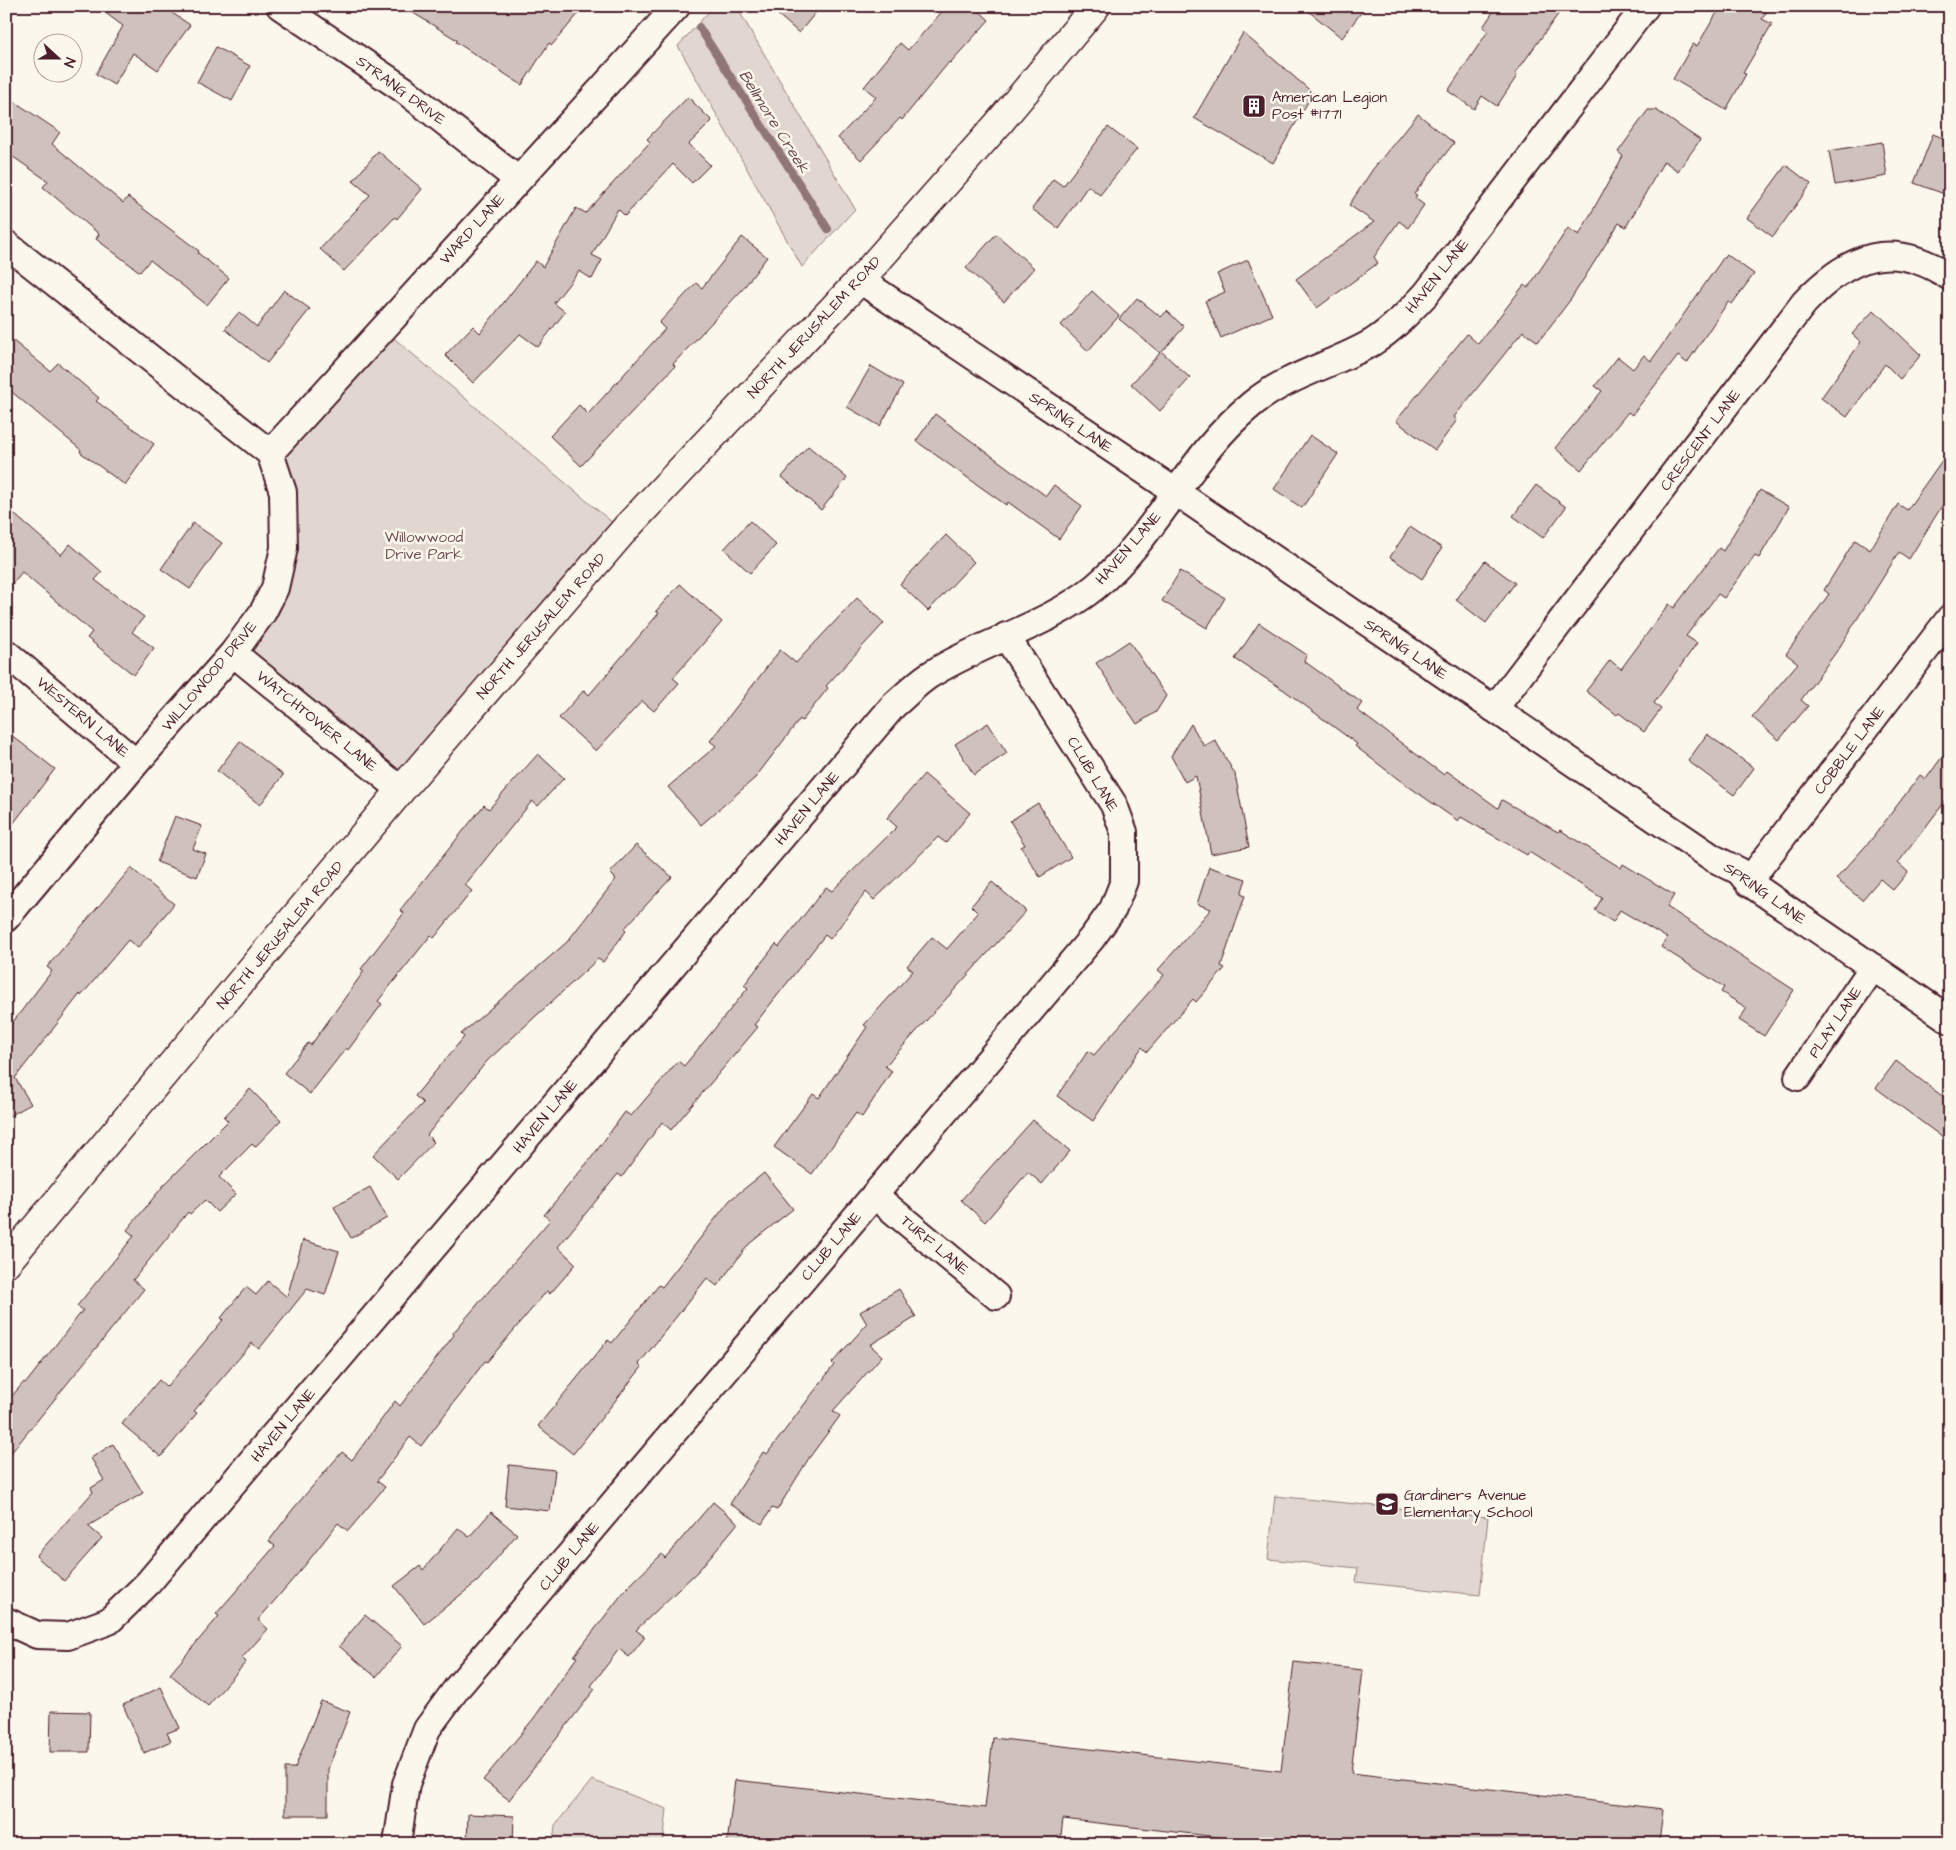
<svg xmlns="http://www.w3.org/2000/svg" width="1956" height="1850" font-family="'Architects Daughter',sans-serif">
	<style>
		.green { fill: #e2d7d0; stroke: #967b7e }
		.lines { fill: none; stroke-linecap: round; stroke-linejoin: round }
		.stream { stroke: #907477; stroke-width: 8 }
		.building { fill: #cfc2bc; stroke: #4a1f2b }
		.minor-casing { stroke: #4a1f2b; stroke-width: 30 }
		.secondary-casing { stroke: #4a1f2b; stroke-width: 31 }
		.minor { stroke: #fbf7ec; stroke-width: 26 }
		.secondary { stroke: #fbf7ec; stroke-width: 28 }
		.labels { text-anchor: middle; stroke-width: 5; stroke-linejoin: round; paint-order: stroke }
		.street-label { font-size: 15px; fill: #4a1f2b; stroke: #fbf7ec }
		.poi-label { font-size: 15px; fill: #4a1f2b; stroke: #fbf7ec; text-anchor: start }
		.park-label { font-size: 15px; fill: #704d54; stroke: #fbf7ec }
		.water-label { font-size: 16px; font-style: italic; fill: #6d4a51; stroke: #fbf7ec }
	</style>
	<rect width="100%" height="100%" fill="#fbf7ec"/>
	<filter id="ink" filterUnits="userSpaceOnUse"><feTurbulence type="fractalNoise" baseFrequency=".02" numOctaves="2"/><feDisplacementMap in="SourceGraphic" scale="10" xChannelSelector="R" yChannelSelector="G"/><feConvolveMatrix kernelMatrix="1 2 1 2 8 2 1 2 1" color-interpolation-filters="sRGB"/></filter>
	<g filter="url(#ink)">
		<path class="green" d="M 714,6 L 736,6 L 855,209 L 802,267 L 678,46 Z
			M 383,329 L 620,529 L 400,787 L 235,655 L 276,589 L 271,453 Z
			M 1275,1496 L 1488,1517 L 1480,1595 L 1356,1582 L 1358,1568 L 1268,1559 Z
			M 592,1780 L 667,1809 L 663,1844 L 553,1844 L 555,1825 Z"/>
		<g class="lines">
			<path class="stream" d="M 699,27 L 828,229"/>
		</g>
		<path class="building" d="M 96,6 L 162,6 L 190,25 L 158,70 L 133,53 L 114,85 L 96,74 L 123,26 Z
			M 402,6 L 585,6 L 552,45 L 549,43 L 522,85 L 456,42 L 457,40 Z
			M 768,6 L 821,6 L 799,33 Z
			M 947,6 L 974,6 L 989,20 L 950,63 L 949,62 L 902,120 L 900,118 L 861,160 L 838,138 L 876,97 L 864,87 L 900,43 L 908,50 Z
			M 1302,6 L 1366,6 L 1342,38 Z
			M 1497,6 L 1564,6 L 1515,74 L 1517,76 L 1497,106 L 1482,96 L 1474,109 L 1448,91 L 1488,31 L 1483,27 Z
			M 1721,6 L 1770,6 L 1762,19 L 1772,24 L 1743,73 L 1746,74 L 1726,110 L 1673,79 L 1693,44 L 1697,46 Z
			M 1243,33 L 1313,93 L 1273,163 L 1194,118 Z
			M 216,47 L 250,66 L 232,101 L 197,82 Z
			M 688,97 L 712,121 L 689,144 L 710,165 L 692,183 L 673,164 L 625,216 L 618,209 L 592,255 L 602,260 L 592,279 L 579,271 L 554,303 L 565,312 L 538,347 L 520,334 L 473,383 L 445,355 L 473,326 L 480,333 L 536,261 L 543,267 L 576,208 L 586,213 L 650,142 L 647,139 Z
			M 15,102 L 60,132 L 52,144 L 123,203 L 128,197 L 199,251 L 198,253 L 229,278 L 207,305 L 150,260 L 140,272 L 96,239 L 99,234 L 43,187 L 48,181 L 6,152 L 6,115 Z
			M 1648,110 L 1656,110 L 1700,140 L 1678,171 L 1664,161 L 1626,227 L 1619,223 L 1571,299 L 1538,342 L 1523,331 L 1454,417 L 1457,420 L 1435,450 L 1396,421 L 1467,334 L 1478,344 L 1524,285 L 1528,288 L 1568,228 L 1579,235 L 1623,156 L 1618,152 Z
			M 1418,114 L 1454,143 L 1414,194 L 1417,195 L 1415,198 L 1424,205 L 1408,228 L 1399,221 L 1374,257 L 1378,263 L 1317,308 L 1296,279 L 1374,222 L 1349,205 L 1373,169 Z
			M 1108,127 L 1137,149 L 1100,195 L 1088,186 L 1058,228 L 1032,209 L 1053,179 L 1063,186 Z
			M 1933,134 L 1950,141 L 1950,196 L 1914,183 Z
			M 1882,142 L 1887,176 L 1835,185 L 1829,151 Z
			M 378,151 L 422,189 L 397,219 L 395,217 L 344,271 L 320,249 L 370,195 L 353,181 Z
			M 1786,165 L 1811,184 L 1773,237 L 1747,218 Z
			M 996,234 L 1034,268 L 1004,302 L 966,268 Z
			M 742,237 L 767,257 L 742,290 L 673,364 L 675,366 L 581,466 L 550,436 L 579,405 L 588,414 L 665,329 L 659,323 L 696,283 L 702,288 Z
			M 1726,254 L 1754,274 L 1732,304 L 1728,302 L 1687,363 L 1678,356 L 1632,415 L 1628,412 L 1581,470 L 1555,448 L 1602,391 L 1595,386 L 1618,357 L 1633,369 L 1644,355 L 1651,361 Z
			M 1248,260 L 1272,315 L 1221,338 L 1205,301 L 1225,292 L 1217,274 Z
			M 284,290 L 310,309 L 267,363 L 225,329 L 239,312 L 257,327 Z
			M 1092,291 L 1119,316 L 1088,351 L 1061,325 Z
			M 1137,298 L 1161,317 L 1167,311 L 1184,327 L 1162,352 L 1190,378 L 1160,411 L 1131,384 L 1160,353 L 1119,319 Z
			M 1874,310 L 1921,355 L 1900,379 L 1885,364 L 1847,417 L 1821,398 L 1861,342 L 1852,334 Z
			M 6,335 L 50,371 L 58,363 L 99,398 L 96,401 L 154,444 L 125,485 L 80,452 L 81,450 L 6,387 Z
			M 871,366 L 903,385 L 880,426 L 847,407 Z
			M 935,414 L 1046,496 L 1054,485 L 1082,506 L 1059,539 L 1008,502 L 1006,505 L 916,441 Z
			M 1310,435 L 1338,454 L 1302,508 L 1274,489 Z
			M 808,446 L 847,478 L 821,510 L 782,477 Z
			M 1950,449 L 1950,493 L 1909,559 L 1899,552 L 1839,648 L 1801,700 L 1808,706 L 1779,740 L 1752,717 L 1798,663 L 1786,654 L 1829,594 L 1824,590 L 1855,540 L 1870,550 L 1898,504 L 1907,510 Z
			M 1536,485 L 1566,507 L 1543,538 L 1513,516 Z
			M 1760,490 L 1789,507 L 1759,558 L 1755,556 L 1724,598 L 1718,594 L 1686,636 L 1697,643 L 1654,703 L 1661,709 L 1644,732 L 1619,713 L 1617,715 L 1586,691 L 1610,660 L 1621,669 L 1669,604 L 1674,608 L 1719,548 L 1723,551 Z
			M 6,507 L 61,555 L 70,544 L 102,572 L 95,580 L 144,617 L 132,632 L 154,648 L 134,675 L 87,638 L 92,632 L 22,572 L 6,591 Z
			M 750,521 L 776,545 L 750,573 L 724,549 Z
			M 193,523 L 222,543 L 190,589 L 161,569 Z
			M 1410,527 L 1442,548 L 1422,579 L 1390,557 Z
			M 946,535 L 974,562 L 928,611 L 900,584 Z
			M 1485,561 L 1515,583 L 1486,623 L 1456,600 Z
			M 1180,571 L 1225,598 L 1207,628 L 1162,601 Z
			M 680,584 L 722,622 L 673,678 L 679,683 L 654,711 L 642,701 L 596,751 L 559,718 L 584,690 L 589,695 L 659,613 L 656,611 Z
			M 857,598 L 884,623 L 826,686 L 828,688 L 802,721 L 800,719 L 755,778 L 701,825 L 668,787 L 716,746 L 710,741 L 780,650 L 796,663 Z
			M 1259,623 L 1307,655 L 1304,661 L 1362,703 L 1357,710 L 1444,775 L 1447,771 L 1498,808 L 1502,800 L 1558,832 L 1560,830 L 1621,868 L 1623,864 L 1674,895 L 1667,907 L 1794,990 L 1764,1036 L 1739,1020 L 1747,1008 L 1721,992 L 1724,987 L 1661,947 L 1667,938 L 1620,910 L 1613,922 L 1595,910 L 1602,898 L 1529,852 L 1527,855 L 1461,817 L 1458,821 L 1398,779 L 1355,746 L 1357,744 L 1284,690 L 1235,659 Z
			M 1129,641 L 1166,696 L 1156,712 L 1137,724 L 1096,663 Z
			M 988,723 L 1007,753 L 974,775 L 955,744 Z
			M 1191,724 L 1204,746 L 1215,740 L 1235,774 L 1249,847 L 1211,854 L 1196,776 L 1185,782 L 1171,756 Z
			M 6,731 L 55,769 L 6,833 Z
			M 1707,734 L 1754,768 L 1734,795 L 1688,761 Z
			M 240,741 L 283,775 L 260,805 L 217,771 Z
			M 1950,746 L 1950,795 L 1898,863 L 1908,872 L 1893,890 L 1880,879 L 1862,900 L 1836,879 L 1871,840 L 1920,775 L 1926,779 Z
			M 538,754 L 564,778 L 538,806 L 532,801 L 465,885 L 472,891 L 434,938 L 431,935 L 378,1001 L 382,1004 L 348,1050 L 346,1048 L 310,1094 L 284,1073 L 308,1043 L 311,1045 L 364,971 L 361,969 L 404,913 L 400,910 L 484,805 L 489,809 Z
			M 924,774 L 970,813 L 946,843 L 938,837 L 874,900 L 866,892 L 830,939 L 825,935 L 754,1025 L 758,1027 L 671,1130 L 662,1122 L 622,1177 L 618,1174 L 558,1247 L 576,1264 L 550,1294 L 547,1291 L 487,1362 L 485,1361 L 421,1446 L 410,1437 L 377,1481 L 385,1487 L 348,1531 L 338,1523 L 306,1564 L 258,1620 L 268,1629 L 242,1658 L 246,1662 L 208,1706 L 170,1674 L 219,1616 L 216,1614 L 275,1546 L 269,1541 L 293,1509 L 342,1452 L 352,1460 L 395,1401 L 400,1406 L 454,1335 L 453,1333 L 550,1220 L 544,1215 L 592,1157 L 625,1112 L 631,1116 L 678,1061 L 684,1066 L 748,988 L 744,985 L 776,944 L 779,947 L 826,887 L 832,891 L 897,827 L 887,818 Z
			M 1038,803 L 1071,857 L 1040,877 L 1021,847 L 1025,845 L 1010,821 Z
			M 175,816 L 202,826 L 193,849 L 206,854 L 197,877 L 157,862 Z
			M 636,845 L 672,877 L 624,929 L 626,931 L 603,962 L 598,959 L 487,1061 L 427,1135 L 434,1142 L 398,1179 L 373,1155 L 423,1103 L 415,1096 L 464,1037 L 461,1034 L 567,942 L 616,879 L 610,873 Z
			M 1209,867 L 1246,879 L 1241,894 L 1245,896 L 1221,966 L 1225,968 L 1196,1002 L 1193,999 L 1147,1052 L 1142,1047 L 1093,1121 L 1057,1096 L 1088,1051 L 1094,1055 L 1164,975 L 1158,970 L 1211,909 L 1197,904 Z
			M 131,868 L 174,904 L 138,948 L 128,940 L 81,996 L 80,994 L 15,1078 L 31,1104 L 6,1118 L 6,1031 L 52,971 L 47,967 Z
			M 992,882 L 1026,911 L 885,1066 L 892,1071 L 862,1117 L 856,1113 L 812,1174 L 774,1147 L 813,1094 L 819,1098 L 867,1027 L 864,1025 L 913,971 L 907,966 L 932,937 L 947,949 L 978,913 L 971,906 Z
			M 1896,1061 L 1950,1102 L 1950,1143 L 1876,1088 Z
			M 250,1089 L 281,1120 L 255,1147 L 252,1144 L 219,1177 L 236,1194 L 217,1212 L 205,1200 L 190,1214 L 188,1212 L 133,1280 L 144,1289 L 6,1459 L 6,1403 L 24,1382 L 26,1383 L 83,1310 L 77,1306 L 134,1236 L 127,1230 L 164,1185 L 228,1121 L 224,1117 Z
			M 1033,1120 L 1070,1151 L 1042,1184 L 1028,1172 L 985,1222 L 961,1200 Z
			M 764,1173 L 793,1209 L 749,1244 L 717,1286 L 707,1278 L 639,1364 L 642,1367 L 573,1454 L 538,1426 L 608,1340 L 612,1343 L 659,1285 L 662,1287 L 730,1200 Z
			M 370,1187 L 387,1218 L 351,1238 L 334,1207 Z
			M 303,1240 L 339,1251 L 325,1295 L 307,1289 L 259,1349 L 252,1343 L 194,1411 L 197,1413 L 161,1457 L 122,1424 L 159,1380 L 167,1387 L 223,1320 L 221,1318 L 246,1287 L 256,1295 L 268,1281 L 287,1297 Z
			M 899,1289 L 916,1317 L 870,1345 L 882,1356 L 833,1411 L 840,1416 L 809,1458 L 777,1510 L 772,1508 L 762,1524 L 730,1504 L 763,1452 L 767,1454 L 834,1365 L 832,1363 L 867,1324 L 860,1312 Z
			M 113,1444 L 143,1493 L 88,1526 L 102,1538 L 64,1581 L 36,1556 L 93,1492 L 91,1488 L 104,1480 L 91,1458 Z
			M 509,1465 L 555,1470 L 550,1511 L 505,1506 Z
			M 713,1502 L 738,1523 L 699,1570 L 636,1630 L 645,1637 L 629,1657 L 619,1649 L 591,1686 L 595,1689 L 509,1800 L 483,1780 L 534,1718 L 577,1657 L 574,1656 L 626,1589 L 662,1554 L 665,1558 Z
			M 491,1512 L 517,1534 L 478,1581 L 424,1624 L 394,1586 L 420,1566 L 423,1570 L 458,1528 L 469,1537 Z
			M 365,1615 L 402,1646 L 376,1677 L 339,1646 Z
			M 1294,1662 L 1363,1670 L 1351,1773 L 1663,1809 L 1659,1844 L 1279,1844 L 1063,1819 L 1060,1844 L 727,1844 L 735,1780 L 985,1808 L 993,1738 L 1281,1771 Z
			M 161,1687 L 180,1728 L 167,1733 L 171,1741 L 144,1753 L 123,1705 Z
			M 321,1701 L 350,1712 L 328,1769 L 328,1815 L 285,1815 L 285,1768 L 295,1768 Z
			M 51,1711 L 90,1712 L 89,1752 L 50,1752 Z
			M 468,1814 L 514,1816 L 513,1844 L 467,1844 Z"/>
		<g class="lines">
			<g class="minor-casing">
				<path id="minor" d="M 280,6 L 403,89 L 517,179
					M 6,244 L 270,453 L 283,492 L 284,548 L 275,588 L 263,612 L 233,653 L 136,763 L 6,918
					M 860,280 L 1176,492 L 1713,858 L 1739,871 L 1748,882 L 1950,1020
					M 270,453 L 677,6
					M 6,653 L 136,763
					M 233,653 L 401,790
					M 1494,709 L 1804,303 C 1849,255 1892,238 1950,277
					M 1748,882 L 1950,618
					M 1798,1077 L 1873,967
					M 874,1195 L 996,1296
					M 6,1621 L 37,1635 L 68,1636 L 109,1621 L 148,1583 L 894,705 C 905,696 916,684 928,676 C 981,642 1046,627 1095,587 C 1157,536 1189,455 1252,404 C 1287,375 1334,365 1373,342 C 1393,329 1410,311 1426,294 L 1646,6
					M 397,1844 L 406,1784 L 427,1729 L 457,1688 L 1092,938 L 1113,909 L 1124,881 L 1124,832 L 1114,805 L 1006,636"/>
			</g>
			<g class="secondary-casing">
				<path id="secondary" d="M 6,1263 L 401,790 L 626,528 L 860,280 L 998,124 L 1096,6"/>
			</g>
			<use href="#minor" class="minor"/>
			<use href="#secondary" class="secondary"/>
		</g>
	</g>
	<defs>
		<g id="building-square" transform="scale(1.25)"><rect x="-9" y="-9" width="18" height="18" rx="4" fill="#4a1f2b" stroke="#fbf7ec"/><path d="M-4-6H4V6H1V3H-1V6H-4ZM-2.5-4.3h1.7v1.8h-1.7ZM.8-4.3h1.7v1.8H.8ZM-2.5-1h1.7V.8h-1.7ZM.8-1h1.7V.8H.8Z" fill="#fff"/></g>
		<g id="school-square" transform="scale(1.25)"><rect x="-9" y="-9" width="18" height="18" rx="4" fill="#4a1f2b" stroke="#fbf7ec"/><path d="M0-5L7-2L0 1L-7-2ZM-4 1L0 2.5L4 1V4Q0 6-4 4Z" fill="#fff"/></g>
	</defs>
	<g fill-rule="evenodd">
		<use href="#building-square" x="1254" y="106"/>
		<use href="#school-square" x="1387" y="1504"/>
	</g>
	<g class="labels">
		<g class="street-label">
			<text transform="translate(401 90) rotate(36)" y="5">STRANG DRIVE</text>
			<text transform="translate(472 229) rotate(-48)" y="5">WARD LANE</text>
			<text transform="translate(1437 276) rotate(-51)" y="5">HAVEN LANE</text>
			<text transform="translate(814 327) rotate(-47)" y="5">NORTH JERUSALEM ROAD</text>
			<text transform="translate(1071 422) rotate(34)" y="5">SPRING LANE</text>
			<text transform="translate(1700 440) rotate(-53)" y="5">CRESCENT LANE</text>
			<text transform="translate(1128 548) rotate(-49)" y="5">HAVEN LANE</text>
			<text transform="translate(541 626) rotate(-49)" y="5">NORTH JERUSALEM ROAD</text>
			<text transform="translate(1406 649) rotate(34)" y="5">SPRING LANE</text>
			<text transform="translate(209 676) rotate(-50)" y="5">WILLOWOOD DRIVE</text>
			<text transform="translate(83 717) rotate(40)" y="5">WESTERN LANE</text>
			<text transform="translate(317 721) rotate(39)" y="5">WATCHTOWER LANE</text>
			<text transform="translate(1849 750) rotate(-53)" y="5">COBBLE LANE</text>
			<text transform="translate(1093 774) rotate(59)" y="5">CLUB LANE</text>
			<text transform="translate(807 808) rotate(-50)" y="5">HAVEN LANE</text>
			<text transform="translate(1765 893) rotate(35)" y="5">SPRING LANE</text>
			<text transform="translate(280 935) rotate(-50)" y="5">NORTH JERUSALEM ROAD</text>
			<text transform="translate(1835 1022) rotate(-56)" y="5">PLAY LANE</text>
			<text transform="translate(545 1116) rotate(-50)" y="5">HAVEN LANE</text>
			<text transform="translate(935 1245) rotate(40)" y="5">TURF LANE</text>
			<text transform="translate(831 1246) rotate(-50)" y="5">CLUB LANE</text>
			<text transform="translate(283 1425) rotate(-50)" y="5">HAVEN LANE</text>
			<text transform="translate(569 1556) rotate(-50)" y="5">CLUB LANE</text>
		</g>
		<g class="poi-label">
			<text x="1272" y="102">American Legion<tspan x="1272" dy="17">Post #1771</tspan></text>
			<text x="1404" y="1500">Gardiners Avenue<tspan x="1404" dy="17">Elementary School</tspan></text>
		</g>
		<g class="park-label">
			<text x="424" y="542">Willowwood<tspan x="424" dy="17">Drive Park</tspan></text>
		</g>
		<g class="water-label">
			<text transform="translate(775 121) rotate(58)" y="6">Bellmore Creek</text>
		</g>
	</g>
	<rect width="1956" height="1850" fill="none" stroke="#fbf7ec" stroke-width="25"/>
	<rect x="12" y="12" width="1931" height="1825" fill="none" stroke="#4a1f2b" stroke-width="2" filter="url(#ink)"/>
	<g transform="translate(58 58) rotate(111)"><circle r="24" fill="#fbf7ec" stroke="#b4a19f"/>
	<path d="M0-4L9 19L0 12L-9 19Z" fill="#4a1f2b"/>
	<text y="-8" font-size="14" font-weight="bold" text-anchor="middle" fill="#4a1f2b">N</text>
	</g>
</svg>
